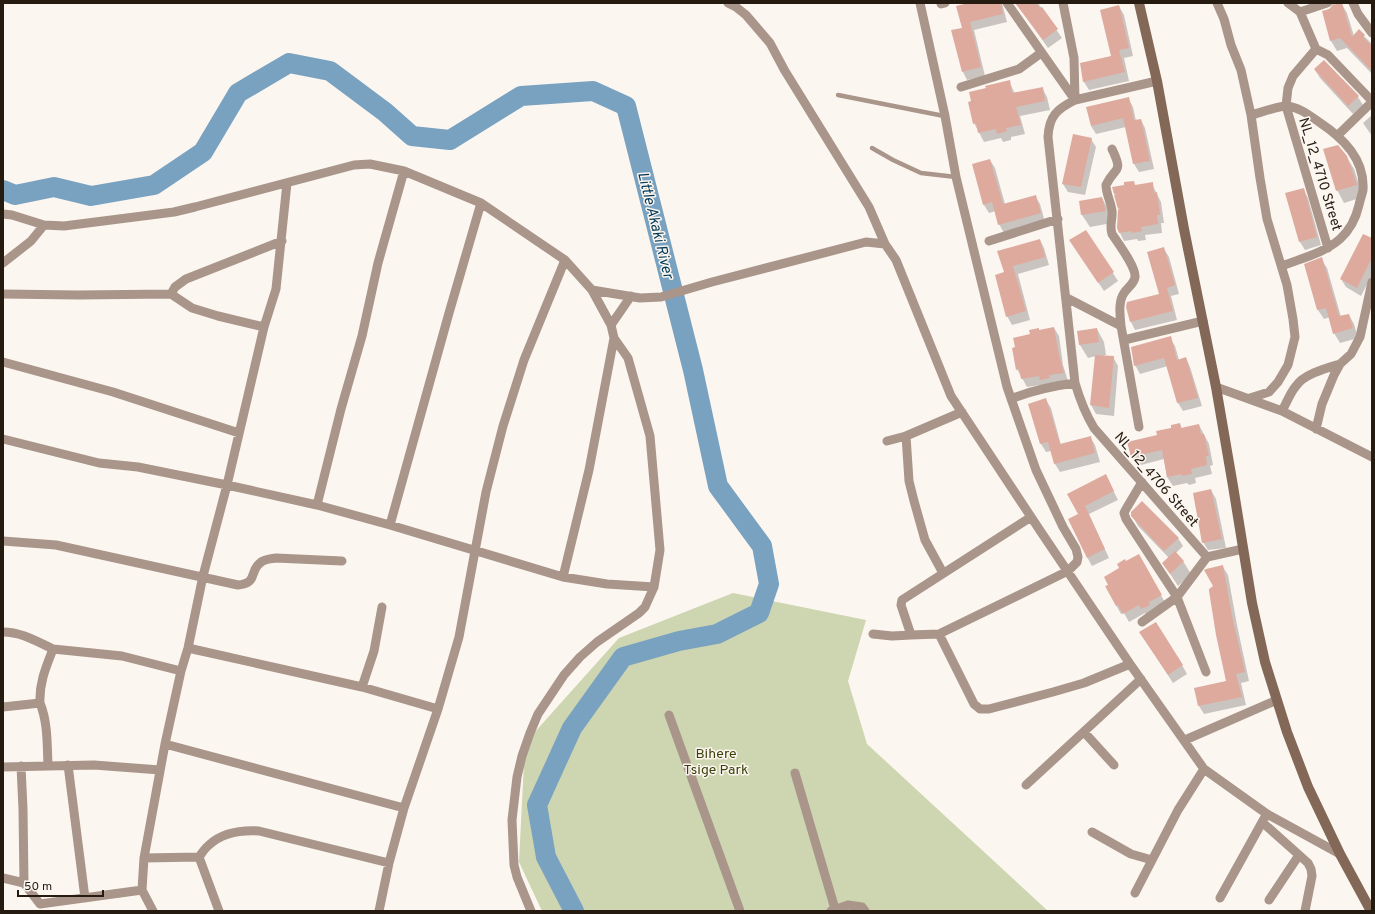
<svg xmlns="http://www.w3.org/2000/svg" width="1375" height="914" font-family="Overpass,sans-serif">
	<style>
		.green { fill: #ced5b1 }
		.shadow { fill: #0003 }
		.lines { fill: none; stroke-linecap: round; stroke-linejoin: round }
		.river { stroke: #79a2c1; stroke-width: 20 }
		.building { fill: #deaa9e }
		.lane { stroke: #a9958a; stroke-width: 4.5 }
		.street { stroke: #a9958a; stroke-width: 9 }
		.secondary { stroke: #836757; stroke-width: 10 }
		.labels { text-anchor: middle; stroke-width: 3; stroke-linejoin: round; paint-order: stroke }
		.street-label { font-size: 14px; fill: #261b11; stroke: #fcf6f0 }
		.park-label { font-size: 14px; fill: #3b4109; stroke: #fcf6f0 }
		.water-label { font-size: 15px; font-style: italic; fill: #013857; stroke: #fcf6f0 }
	</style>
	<rect width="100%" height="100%" fill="#fcf6f0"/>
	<path class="green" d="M 733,593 L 866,620 L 848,681 L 867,744 L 1048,911 L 542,911 L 519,862 L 525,743 L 619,638 Z"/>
	<path class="shadow" d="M 972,3 L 1002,3 L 1007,22 L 974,30 L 985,76 L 967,80 L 963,72 L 952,31 L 963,28 Z
		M 1016,3 L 1038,3 L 1062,38 L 1048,48 Z
		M 1316,3 L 1335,3 L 1334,5 L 1341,3 L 1347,13 L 1354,36 L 1359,31 L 1372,44 L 1372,74 L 1347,48 L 1337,51 L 1331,41 L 1324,12 L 1330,9 L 1333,6 L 1325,7 Z
		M 1119,6 L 1124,15 L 1133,56 L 1124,58 L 1129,81 L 1089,90 L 1084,82 L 1081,64 L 1112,57 Z
		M 1324,61 L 1358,97 L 1363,105 L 1353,114 L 1320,78 L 1315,70 Z
		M 1009,81 L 1015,94 L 1042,88 L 1047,97 L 1050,110 L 1020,116 L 1025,134 L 1011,137 L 1011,140 L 1003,142 L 1001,138 L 984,142 L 974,123 L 987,89 Z
		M 1128,98 L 1133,107 L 1136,121 L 1141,120 L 1145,128 L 1154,169 L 1139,172 L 1134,164 L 1126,127 L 1096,134 L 1091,126 Z
		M 1372,115 L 1372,136 L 1363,123 Z
		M 1091,139 L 1096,147 L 1085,195 L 1068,192 L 1063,184 Z
		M 1346,156 L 1354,169 L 1363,197 L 1344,203 L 1337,190 Z
		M 990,160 L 995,168 L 1005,204 L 1035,196 L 1040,204 L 1045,222 L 1004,233 L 999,224 L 996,211 L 989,213 L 984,205 L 973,165 Z
		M 1133,182 L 1136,186 L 1152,184 L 1161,202 L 1164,223 L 1161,223 L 1162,233 L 1145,235 L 1146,240 L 1138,241 L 1137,239 L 1124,241 L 1120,233 L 1120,210 L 1115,194 Z
		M 1303,189 L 1308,198 L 1321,245 L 1305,250 L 1300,242 L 1286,194 Z
		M 1102,198 L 1109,211 L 1112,223 L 1090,227 L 1082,215 Z
		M 1086,231 L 1118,281 L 1104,291 L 1076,249 Z
		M 1372,239 L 1372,275 L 1361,296 L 1346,287 L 1341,279 Z
		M 1040,240 L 1044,248 L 1049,265 L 1018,274 L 1030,320 L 1012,325 L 1007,316 L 1005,273 Z
		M 1164,249 L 1169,257 L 1179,294 L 1171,296 L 1177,320 L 1135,330 L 1131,322 L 1160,295 Z
		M 1321,259 L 1327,268 L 1341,317 L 1349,315 L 1354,324 L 1358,338 L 1340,343 L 1334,333 L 1330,317 L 1324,319 L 1318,310 L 1305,265 Z
		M 1054,328 L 1059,336 L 1063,365 L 1068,381 L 1027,387 L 1017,369 L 1031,335 L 1039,331 Z
		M 1097,329 L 1104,342 L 1106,355 L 1102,356 L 1113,357 L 1118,366 L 1114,416 L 1096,414 L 1091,405 L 1096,356 L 1088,358 L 1080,345 L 1078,332 Z
		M 1170,338 L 1175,346 L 1179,360 L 1186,358 L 1190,367 L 1202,406 L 1183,411 L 1178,403 L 1168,366 L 1140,374 L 1135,365 Z
		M 1046,400 L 1051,408 L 1061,445 L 1090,437 L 1095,445 L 1100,462 L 1060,472 L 1055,464 L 1051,451 L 1046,452 L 1041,444 L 1030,404 Z
		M 1180,424 L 1182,429 L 1199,425 L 1209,444 L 1213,465 L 1210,466 L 1212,474 L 1195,478 L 1196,483 L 1189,485 L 1187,483 L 1173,486 L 1167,477 L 1164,459 L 1137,466 L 1132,457 L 1158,436 Z
		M 1110,484 L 1118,500 L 1089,514 L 1109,558 L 1092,566 L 1087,557 L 1079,515 L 1068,494 Z
		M 1211,490 L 1216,499 L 1226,548 L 1208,550 L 1203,542 Z
		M 1133,517 L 1178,538 L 1183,546 L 1176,553 L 1183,561 L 1191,574 L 1178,586 L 1163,563 L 1169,558 L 1138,526 Z
		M 1138,556 L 1166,604 L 1147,617 L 1145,613 L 1129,622 L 1124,613 L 1121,614 L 1106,587 L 1109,585 L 1126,563 Z
		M 1223,567 L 1228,575 L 1237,625 L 1249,681 L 1241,683 L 1246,705 L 1204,714 L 1199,706 L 1195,689 L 1228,681 Z
		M 1146,641 L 1182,665 L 1187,674 L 1173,683 Z"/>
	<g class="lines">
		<path class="river" d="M 3,190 L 15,195 L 54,187 L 91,196 L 154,185 L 203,152 L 238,93 L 289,63 L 330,71 L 385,112 L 412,136 L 450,140 L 521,96 L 593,91 L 626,106 L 693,370 L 718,486 L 762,546 L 769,584 L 759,613 L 717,634 L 679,641 L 623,657 L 572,728 L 537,805 L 546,857 L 574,911"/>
	</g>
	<path class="building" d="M 968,3 L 1001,3 L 1003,14 L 970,22 L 981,67 L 962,72 L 951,30 L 962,28 L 956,6 Z
		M 1015,3 L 1036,3 L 1040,8 L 1042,7 L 1058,29 L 1043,40 Z
		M 1339,3 L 1342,3 L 1352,37 L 1359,29 L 1365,35 L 1363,37 L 1372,46 L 1372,71 L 1340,38 L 1330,41 L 1322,11 L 1329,9 L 1333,5 Z
		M 1119,5 L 1129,48 L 1119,50 L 1125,72 L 1083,82 L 1080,63 L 1111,56 L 1100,10 Z
		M 1324,60 L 1359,96 L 1348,106 L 1314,69 Z
		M 1010,80 L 1012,93 L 1043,87 L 1045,101 L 1016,107 L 1021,125 L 1006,128 L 1007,131 L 997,134 L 996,129 L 978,133 L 976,123 L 973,124 L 968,102 L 971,101 L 969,92 L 986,88 L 985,86 Z
		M 1129,97 L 1134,120 L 1141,119 L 1150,161 L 1133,164 L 1123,118 L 1091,126 L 1086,107 Z
		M 1073,134 L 1092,138 L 1081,187 L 1062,184 Z
		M 1338,145 L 1347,156 L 1357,185 L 1336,191 L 1323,149 Z
		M 990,159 L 1003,204 L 1036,195 L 1041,213 L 998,225 L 992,202 L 983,205 L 972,164 Z
		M 1134,181 L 1135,185 L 1153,182 L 1154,193 L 1157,192 L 1160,215 L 1157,215 L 1158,224 L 1141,227 L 1142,231 L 1132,233 L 1132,231 L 1119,233 L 1117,228 L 1118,210 L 1120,208 L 1118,209 L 1114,195 L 1117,195 L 1114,194 L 1112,187 L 1124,185 L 1124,182 Z
		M 1304,188 L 1317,237 L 1299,242 L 1285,193 Z
		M 1102,197 L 1106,211 L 1081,215 L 1079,201 Z
		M 1086,230 L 1114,272 L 1098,283 L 1069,240 Z
		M 1363,234 L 1372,238 L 1372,258 L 1357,288 L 1340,279 Z
		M 1040,239 L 1045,257 L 1013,266 L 1026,311 L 1006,317 L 995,275 L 1004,272 L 997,251 Z
		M 1164,247 L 1175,285 L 1167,288 L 1173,311 L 1130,322 L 1126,307 L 1127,302 L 1159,294 L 1147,252 Z
		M 1322,257 L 1339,316 L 1349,314 L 1353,328 L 1333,334 L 1326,308 L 1317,310 L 1304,264 Z
		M 1054,327 L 1059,355 L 1064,373 L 1049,375 L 1050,378 L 1040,380 L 1039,376 L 1021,379 L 1019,369 L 1016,370 L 1012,348 L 1015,347 L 1013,338 L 1030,334 L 1029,330 L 1039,328 L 1039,330 Z
		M 1097,328 L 1099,342 L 1079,345 L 1077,331 Z
		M 1171,336 L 1177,360 L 1186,357 L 1198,398 L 1177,403 L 1164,358 L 1134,366 L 1131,347 Z
		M 1095,355 L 1114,356 L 1109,408 L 1090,405 Z
		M 1046,398 L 1060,444 L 1091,436 L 1095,453 L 1054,464 L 1048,442 L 1040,444 L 1028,404 Z
		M 1180,423 L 1181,428 L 1199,424 L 1201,434 L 1204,434 L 1209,456 L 1206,456 L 1207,465 L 1191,469 L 1192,474 L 1182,476 L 1182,474 L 1167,477 L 1162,450 L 1131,457 L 1127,442 L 1157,435 L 1156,431 L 1171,428 L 1171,425 Z
		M 1106,474 L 1114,491 L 1085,506 L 1105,549 L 1087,558 L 1068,519 L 1078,514 L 1067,494 Z
		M 1211,489 L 1222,539 L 1202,543 L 1193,493 Z
		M 1142,501 L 1179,538 L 1164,551 L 1131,516 L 1131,512 Z
		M 1175,551 L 1184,561 L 1170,574 L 1162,563 Z
		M 1139,554 L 1162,595 L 1149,602 L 1150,605 L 1141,609 L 1139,605 L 1123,614 L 1118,605 L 1116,606 L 1105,586 L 1108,585 L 1104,577 L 1119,568 L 1117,564 L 1125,559 L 1126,561 Z
		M 1223,565 L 1232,616 L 1245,672 L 1236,674 L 1242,697 L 1198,706 L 1194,688 L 1226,681 L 1216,635 L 1209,591 L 1209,589 L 1213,586 L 1204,570 L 1206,569 Z
		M 1156,622 L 1183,665 L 1168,675 L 1139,632 Z"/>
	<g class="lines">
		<path class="lane" d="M 838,95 L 944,116
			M 872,148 L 893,160 L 921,173 L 956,177"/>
		<path class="street" d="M 728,3 L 736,7 L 746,15 L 770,43 L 785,71 L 869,207 L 885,244 L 896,260 L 951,396 L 1041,532 L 1130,664 L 1204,769 L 1267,814 L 1340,854
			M 920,3 L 945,116 L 956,177 L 1007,387 L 1036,470 L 1063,527 L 1076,549 L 1078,557 L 1077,562 L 1068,571 L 939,634 L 911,635 L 901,605 L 902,600 L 1031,517
			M 1007,3 L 1075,100
			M 1063,3 L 1074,58 L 1075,100
			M 1217,3 L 1224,19 L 1231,45 L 1241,70 L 1251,115 L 1260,178 L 1267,219 L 1287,285 L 1293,319 L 1295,337 L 1288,365 L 1278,382 L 1269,392 L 1250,398
			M 1288,3 L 1300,12 L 1316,49 L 1328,55 L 1372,101
			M 1353,3 L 1358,14 L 1372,33
			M 941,4 L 945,3
			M 1300,12 L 1327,3
			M 1316,49 L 1293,76 L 1288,88 L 1286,106 L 1328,248
			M 1157,81 L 1075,100 C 1057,109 1049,116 1048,137 L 1075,383 C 1080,400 1085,413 1094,428 L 1207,557 L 1243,549
			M 961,87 L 1019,69 L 1041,53
			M 1251,115 C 1259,113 1279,106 1286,106 C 1299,107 1309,115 1319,122 C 1343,138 1365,159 1363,190 C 1362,195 1360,200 1359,205 C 1356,218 1350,230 1340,239 C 1324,253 1302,258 1282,266
			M 1338,135 L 1372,102
			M 1112,149 C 1124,174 1115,166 1106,185 C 1106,194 1111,202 1112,211 C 1113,219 1109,225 1112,234 C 1118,243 1136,267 1135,277 C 1134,284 1128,287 1124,293 C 1118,302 1120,315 1121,326
			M 3,214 L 12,215 L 44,225
			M 989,241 L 1058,219
			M 3,263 L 31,241 L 44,225 L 64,226 L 174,212 L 195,207 L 354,165 L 370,164 L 404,171 L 481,203 L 565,260 L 592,290 L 640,298 L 661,297 L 712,282 L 866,242 L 885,244
			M 3,294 L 78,295 L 171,294 L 175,287 L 186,279 L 282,241
			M 171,294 L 192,308 L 218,316 L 264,327
			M 1067,298 L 1121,326 L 1139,427
			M 611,325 L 631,296
			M 1124,340 L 1203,321
			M 3,362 L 113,392 L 239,433
			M 1216,387 L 1282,411 L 1372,457
			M 1011,399 C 1033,390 1052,386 1075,383
			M 1282,411 C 1287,402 1290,393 1296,386 C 1304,374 1327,368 1340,364
			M 1316,429 L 1322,404 L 1334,375 L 1340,364 L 1351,354 L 1360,337 L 1372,282
			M 906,436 L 909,481 L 914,501 L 925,540 L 943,573
			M 3,439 L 99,463 L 138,467 L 227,485 L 317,505 L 390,525 L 563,577 L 607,584 L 654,587 L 660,550 L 650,436 L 628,358 L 614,338 L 611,325 L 592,290
			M 887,441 L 906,436 L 962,412
			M 1142,482 L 1126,509 L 1124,513 L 1126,519 L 1177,597 L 1206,672
			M 317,505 L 341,409 L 362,336 L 378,263 L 404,171
			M 390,525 L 449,313 L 481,203
			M 3,541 L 56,545 L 238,585 C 258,583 249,572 260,563 C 264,559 271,559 276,558 L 342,561
			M 563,577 L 589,470 L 614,338
			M 1142,622 L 1177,597 L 1207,557
			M 3,632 C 21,632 36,641 53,649
			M 873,634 L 892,636 L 911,635
			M 939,634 L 974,704 L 980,709 L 989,709 L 1053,692 L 1084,683 L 1130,664
			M 188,648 L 362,687 L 438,709
			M 362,687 L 374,651 L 382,607
			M 40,703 C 39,683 46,667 53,649 L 122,656 L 181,671
			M 3,707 L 40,703 C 48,723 47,744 48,765
			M 669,715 L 740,911
			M 1084,732 L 1114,765
			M 1185,740 L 1277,700
			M 165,744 L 404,808 L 438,709 L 459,637 L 486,492 L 503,426 L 524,360 L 565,260
			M 68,765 L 85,898
			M 21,766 L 23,809 L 24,883
			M 3,767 L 94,765 L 160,770
			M 795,773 L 835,909
			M 1026,785 L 1141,679
			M 1262,822 L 1308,863 L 1311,869 L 1312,876 L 1305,911
			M 1092,832 L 1131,854 L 1152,860
			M 199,857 L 219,911
			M 144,858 L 199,857 C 202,853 205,848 209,845 C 222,833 242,830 259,831 L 389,863 L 404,808
			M 3,878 L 24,883 L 40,904 L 142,890
			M 1135,893 L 1178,810 L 1204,769
			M 1220,898 L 1265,817
			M 1269,900 L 1299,855
			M 153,911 L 142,890 L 144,858 L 165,744 L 181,671 L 188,648 L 203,576 L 227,485 L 264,327 L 276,289 L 287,183
			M 379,911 L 389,863
			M 531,911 L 517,877 L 514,865 L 512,820 L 517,777 L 522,756 L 530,733 L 538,714 L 564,675 L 580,657 L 597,642 L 639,613 L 645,607 L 654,587
			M 831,911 L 848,905 L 862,907 L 865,911"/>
		<path class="secondary" d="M 1139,3 L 1157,81 L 1184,229 L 1216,387 L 1233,486 L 1252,603 L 1265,662 L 1287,732 L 1308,787 L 1340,854 L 1371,911"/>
	</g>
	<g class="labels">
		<g class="street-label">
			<text transform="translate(1321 174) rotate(73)" y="5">NL_12_4710 Street</text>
			<text transform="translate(1157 479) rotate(49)" y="5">NL_12_4706 Street</text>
		</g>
		<g class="park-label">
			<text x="716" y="758">Bihere<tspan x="716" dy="16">Tsige Park</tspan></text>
		</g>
		<g class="water-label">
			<text transform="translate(656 225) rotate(76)" y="5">Little Akaki River</text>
		</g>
	</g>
	<rect width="1375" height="914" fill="none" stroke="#261b11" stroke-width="8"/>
	<path d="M18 890v6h85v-6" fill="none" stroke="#261b11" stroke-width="2"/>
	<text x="24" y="890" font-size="12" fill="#261b11" stroke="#fcf6f0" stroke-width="3" paint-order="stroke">50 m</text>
</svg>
